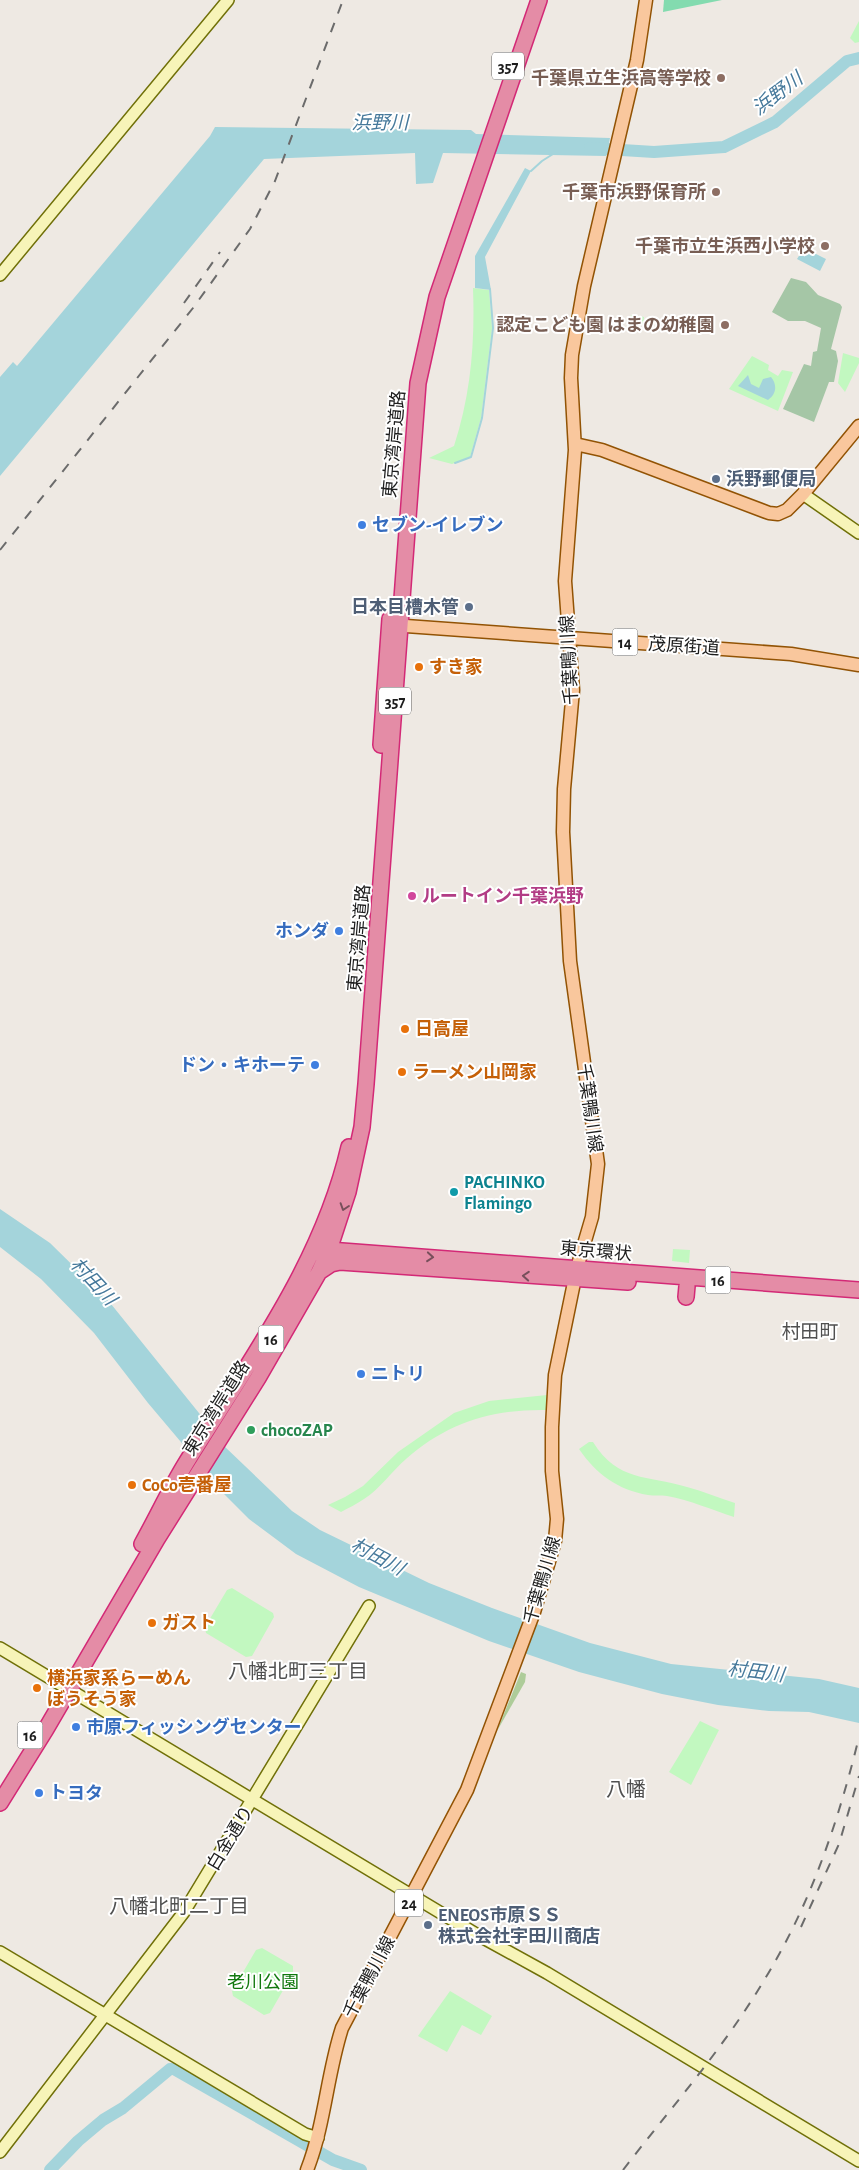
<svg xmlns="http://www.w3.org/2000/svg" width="859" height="2170" font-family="'Alegreya Sans','Noto Sans JP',sans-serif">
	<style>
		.forest { fill: #aecc99 }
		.cemetery { fill: #a5c6a6 }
		.park { fill: #c2f8c0 }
		.pitch { fill: #83dbaf }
		.water { fill: #a4d4db }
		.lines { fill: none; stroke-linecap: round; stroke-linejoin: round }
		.stream { stroke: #a4d4db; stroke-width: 2 }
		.river { stroke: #a4d4db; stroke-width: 12 }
		.secondary-casing { stroke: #707008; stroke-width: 14 }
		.primary-casing { stroke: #925304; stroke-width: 15 }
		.highway-casing { stroke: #d32976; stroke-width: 18 }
		.secondary { stroke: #f7f4b8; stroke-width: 11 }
		.primary { stroke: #f9c79d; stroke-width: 12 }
		.highway { stroke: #e48ca6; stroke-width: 15 }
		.rail { stroke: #6b6b6b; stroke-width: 2; stroke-dasharray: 10 10; stroke-linecap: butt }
		.oneway { stroke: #774f5b }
		.education-dot { fill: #8d6e63; stroke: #fff; stroke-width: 2 }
		.service-dot { fill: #5c6f8a; stroke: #fff; stroke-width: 2 }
		.shop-dot { fill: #3f7fe0; stroke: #fff; stroke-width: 2 }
		.food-dot { fill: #e8710a; stroke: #fff; stroke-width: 2 }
		.hotel-dot { fill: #d1479c; stroke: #fff; stroke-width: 2 }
		.culture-dot { fill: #0f9aa8; stroke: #fff; stroke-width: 2 }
		.leisure-dot { fill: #2e9e5b; stroke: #fff; stroke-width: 2 }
		.labels { text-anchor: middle; stroke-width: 4; stroke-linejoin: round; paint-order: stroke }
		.shield { fill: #fff; stroke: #616161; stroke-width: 1 }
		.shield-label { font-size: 16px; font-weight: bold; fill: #1d1d1d }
		.education-label { font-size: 18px; font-weight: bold; fill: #785e54; stroke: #fff; text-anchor: end }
		.street-label { font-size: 18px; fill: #1d1d1d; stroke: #fff }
		.service-label { font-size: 18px; font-weight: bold; fill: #4e5e75; stroke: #fff; text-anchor: start }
		.shop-label { font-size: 18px; font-weight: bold; fill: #366cbe; stroke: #fff; text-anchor: start }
		.food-label { font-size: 18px; font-weight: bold; fill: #c56008; stroke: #fff; text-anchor: start }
		.hotel-label { font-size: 18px; font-weight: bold; fill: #b23c85; stroke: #fff; text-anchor: start }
		.culture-label { font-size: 18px; font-weight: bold; fill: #0d838f; stroke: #fff; text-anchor: start }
		.leisure-label { font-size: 18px; font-weight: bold; fill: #27864d; stroke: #fff; text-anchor: start }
		.park-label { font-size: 18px; fill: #11780e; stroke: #fff }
		.water-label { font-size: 19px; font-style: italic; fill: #46799b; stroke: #fff }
		.neighbourhood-label { font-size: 19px; fill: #505050; stroke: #fff }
		.quarter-label { font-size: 20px; fill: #505050; stroke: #fff }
	</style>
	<rect width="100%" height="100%" fill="#eee9e3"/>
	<path class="forest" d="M 521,1672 L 526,1674 L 525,1682 L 497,1731 Z"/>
	<path class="cemetery" d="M 791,278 L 806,282 L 818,295 L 840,304 L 842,307 L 831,349 L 836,351 L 838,361 L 834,382 L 829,382 L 814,422 L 783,409 L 804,364 L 811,366 L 813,352 L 817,351 L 821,328 L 805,321 L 788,321 L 772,312 Z"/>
	<path class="park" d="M 859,21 L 859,42 L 855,43 L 850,38 Z
		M 473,288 L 489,290 L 492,328 L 481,418 L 470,457 L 452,464 L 429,458 L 454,446 C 471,394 475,343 473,288 Z
		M 631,315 L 644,317 L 643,325 L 640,325 L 636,330 L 632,329 L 629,326 Z
		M 843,353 L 859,358 L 859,363 L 845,392 L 838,383 Z
		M 752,356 L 769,365 L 768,370 L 778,376 L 782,370 L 793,372 L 778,411 L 729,389 Z
		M 673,1249 L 690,1250 L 689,1263 L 672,1261 Z
		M 547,1395 L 547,1410 C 492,1409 447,1423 406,1459 C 392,1471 380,1489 364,1499 C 357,1504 348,1508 341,1512 L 328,1505 L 345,1497 L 363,1486 L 398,1452 L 454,1413 L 489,1401 Z
		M 589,1442 L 593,1442 C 618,1482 647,1475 687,1487 C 703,1491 719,1498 735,1503 L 734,1517 C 712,1510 690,1500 667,1496 C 661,1495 654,1496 648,1495 C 618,1490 596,1474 579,1449 Z
		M 232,1588 L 273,1613 L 274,1617 L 252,1656 L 246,1657 L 206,1633 L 205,1627 L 227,1590 Z
		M 700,1721 L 719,1730 L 691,1785 L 669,1772 Z
		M 262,1948 L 293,1966 L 293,1973 L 270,2013 L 264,2015 L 233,1996 L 232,1991 L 256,1950 Z
		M 450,1991 L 492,2016 L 481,2035 L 462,2025 L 447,2052 L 418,2036 Z"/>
	<path class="pitch" d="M 664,0 L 722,0 L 663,12 Z"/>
	<path class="water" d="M 215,127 L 471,130 L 476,134 L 610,138 L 606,156 L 443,153 L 433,183 L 416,184 L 415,153 L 264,159 L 0,476 L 0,377 L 13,362 L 17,366 L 210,136 Z
		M 525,168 L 531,171 L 485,257 L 491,290 L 475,288 L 475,256 Z
		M 804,248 L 826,259 L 820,271 L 797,259 Z
		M 748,375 L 751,384 L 759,388 L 763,379 L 771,377 C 777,384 777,394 768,400 L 738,386 Z
		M 0,1209 L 50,1243 L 107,1299 L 203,1418 L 186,1448 L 148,1403 L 94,1333 L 41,1279 L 0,1247 Z
		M 223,1445 L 292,1511 L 320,1530 L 429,1583 L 492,1608 L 590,1643 L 671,1664 L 819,1679 L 859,1688 L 859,1723 L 809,1712 L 769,1711 L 718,1705 L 662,1694 L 579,1672 L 489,1641 L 359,1587 L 296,1554 L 249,1519 L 205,1475 Z"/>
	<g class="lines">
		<path class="stream" d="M 531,171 L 542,161 L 553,154
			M 455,463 L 471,457 L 482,418 L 493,328 L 490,289"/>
		<path class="river" d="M 590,148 L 654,152 L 724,147 L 775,122 L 847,61 L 859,58
			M 50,2170 L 78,2141 L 103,2120 L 123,2108 L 170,2069 L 174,2069 L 333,2160 L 361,2170"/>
		<g class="secondary-casing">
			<path id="secondary" d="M 0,275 L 228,0
				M 803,494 L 859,533
				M 0,1648 L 476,1934 L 547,1973 L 859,2161
				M 0,1952 L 305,2134 L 318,2138
				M 0,2152 L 184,1912 L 369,1606"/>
		</g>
		<g class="primary-casing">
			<path id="primary" d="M 575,444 L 602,450 L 769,513 L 778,514 L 787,510 L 803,494 L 859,426
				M 392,625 L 791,654 L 859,665
				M 307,2170 C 325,2124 327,2074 342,2028 L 467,1790 L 534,1612 L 555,1541 L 557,1519 L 552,1471 L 552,1427 L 555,1375 L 577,1268 L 592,1217 L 598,1164 L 570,961 L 563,832 L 564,789 L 573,690 L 565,581 L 575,450 L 571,378 L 572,355 L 584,286 L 637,60 L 646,0"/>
		</g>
		<g class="highway-casing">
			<path id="highway" d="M 381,745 L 390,619
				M 321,1254 L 329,1250 L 859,1290
				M 319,1272 L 331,1264 L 340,1262 L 628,1282
				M 686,1297 L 687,1286
				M 142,1544 C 157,1517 170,1489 186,1463 C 248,1363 322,1264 349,1147
				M 0,1803 L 46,1729 L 157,1539 L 258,1378 L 319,1272 L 329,1250 L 348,1192 L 362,1127 L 366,1084 L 418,383 L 437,297 L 539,0"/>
		</g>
		<use href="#secondary" class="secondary"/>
		<use href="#primary" class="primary"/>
		<use href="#highway" class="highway"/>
		<path class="rail" d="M 184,303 L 220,252
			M 0,550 L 193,308 L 250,229 L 275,181 L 343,0
			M 801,1927 L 839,1844 L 859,1776
			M 623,2170 C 670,2109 723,2049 763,1982 C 810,1906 838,1823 859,1737"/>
	</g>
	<defs><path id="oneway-chevron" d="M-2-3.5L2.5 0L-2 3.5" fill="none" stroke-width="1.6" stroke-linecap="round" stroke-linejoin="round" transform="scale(1.25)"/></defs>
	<g class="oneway">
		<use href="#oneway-chevron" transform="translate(344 1207) rotate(108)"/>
		<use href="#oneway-chevron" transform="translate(430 1257) rotate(5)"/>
		<use href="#oneway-chevron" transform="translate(526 1276) rotate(-176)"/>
	</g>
	<g class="education-dot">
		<circle cx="721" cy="78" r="5"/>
		<circle cx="716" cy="192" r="5"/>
		<circle cx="825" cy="246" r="5"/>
		<circle cx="725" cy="325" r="5"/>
	</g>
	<g class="service-dot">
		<circle cx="716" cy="479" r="5"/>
		<circle cx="469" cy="607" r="5"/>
		<circle cx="428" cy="1925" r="5"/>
	</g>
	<g class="shop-dot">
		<circle cx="362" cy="525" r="5"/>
		<circle cx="339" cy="931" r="5"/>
		<circle cx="315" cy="1065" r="5"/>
		<circle cx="361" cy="1374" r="5"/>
		<circle cx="76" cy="1727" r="5"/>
		<circle cx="39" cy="1793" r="5"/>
	</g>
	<g class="food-dot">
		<circle cx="419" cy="667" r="5"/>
		<circle cx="405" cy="1029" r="5"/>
		<circle cx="402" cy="1072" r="5"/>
		<circle cx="132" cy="1485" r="5"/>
		<circle cx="152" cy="1623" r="5"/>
		<circle cx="37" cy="1688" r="5"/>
	</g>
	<circle class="hotel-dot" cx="412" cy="896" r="5"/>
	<circle class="culture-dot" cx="454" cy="1192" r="5"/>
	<circle class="leisure-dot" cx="251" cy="1430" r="5"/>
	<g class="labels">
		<g class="shield">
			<rect x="492" y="52.5" width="32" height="27" rx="4"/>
			<rect x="612.5" y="628.5" width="25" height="27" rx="4"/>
			<rect x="379" y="687.5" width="32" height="27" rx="4"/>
			<rect x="705.5" y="1266.5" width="25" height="27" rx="4"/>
			<rect x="258.5" y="1325.5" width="25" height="27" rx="4"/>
			<rect x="17.5" y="1721.5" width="25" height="27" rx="4"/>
			<rect x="395" y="1889.5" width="28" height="27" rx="4"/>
		</g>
		<g class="shield-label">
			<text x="508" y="72">357</text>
			<text x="625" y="648">14</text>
			<text x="395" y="707">357</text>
			<text x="718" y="1286">16</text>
			<text x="271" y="1345">16</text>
			<text x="30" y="1741">16</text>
			<text x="409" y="1909">24</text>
		</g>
		<g class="education-label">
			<text x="711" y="84">千葉県立生浜高等学校</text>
			<text x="706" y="198">千葉市浜野保育所</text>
			<text x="815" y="252">千葉市立生浜西小学校</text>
			<text x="715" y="331">認定こども園 はまの幼稚園</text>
		</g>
		<g class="street-label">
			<text transform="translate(394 444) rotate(-85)" y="6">東京湾岸道路</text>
			<text transform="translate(684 646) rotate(4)" y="6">茂原街道</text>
			<text transform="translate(569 660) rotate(-93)" y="6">千葉鴨川線</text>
			<text transform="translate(359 938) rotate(-85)" y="6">東京湾岸道路</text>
			<text transform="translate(590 1108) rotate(82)" y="6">千葉鴨川線</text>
			<text transform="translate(596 1251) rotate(5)" y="6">東京環状</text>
			<text transform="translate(216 1408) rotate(-58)" y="6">東京湾岸道路</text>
			<text transform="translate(542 1580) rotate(-74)" y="6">千葉鴨川線</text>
			<text transform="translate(230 1838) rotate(-59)" y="6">白金通り</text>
			<text transform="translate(369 1977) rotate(-62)" y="6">千葉鴨川線</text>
		</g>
		<g class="service-label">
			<text x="726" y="485">浜野郵便局</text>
			<text x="459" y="613" text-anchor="end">日本目槽木管</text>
			<text x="438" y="1921">ENEOS市原ＳＳ<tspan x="438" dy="21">株式会社宇田川商店</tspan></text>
		</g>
		<g class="shop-label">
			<text x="372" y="531">セブン-イレブン</text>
			<text x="329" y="937" text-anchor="end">ホンダ</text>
			<text x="305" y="1071" text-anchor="end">ドン・キホーテ</text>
			<text x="371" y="1380">ニトリ</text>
			<text x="86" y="1733">市原フィッシングセンター</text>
			<text x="49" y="1799">トヨタ</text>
		</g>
		<g class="food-label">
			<text x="429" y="673">すき家</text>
			<text x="415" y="1035">日高屋</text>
			<text x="412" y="1078">ラーメン山岡家</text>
			<text x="142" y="1491">CoCo壱番屋</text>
			<text x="162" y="1629">ガスト</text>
			<text x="47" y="1684">横浜家系らーめん<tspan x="47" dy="21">ぼうそう家</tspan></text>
		</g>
		<g class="hotel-label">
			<text x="422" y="902">ルートイン千葉浜野</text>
		</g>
		<g class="culture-label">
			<text x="464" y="1188">PACHINKO<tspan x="464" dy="21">Flamingo</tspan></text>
		</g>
		<g class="leisure-label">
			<text x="261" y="1436">chocoZAP</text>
		</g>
		<g class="park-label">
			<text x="263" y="1988">老川公園</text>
		</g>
		<g class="water-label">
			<text transform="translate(777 93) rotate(-37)" y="7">浜野川</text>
			<text x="380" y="129">浜野川</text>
			<text transform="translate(94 1281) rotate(47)" y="7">村田川</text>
			<text transform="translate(378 1556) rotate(28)" y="7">村田川</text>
			<text transform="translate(756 1671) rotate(7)" y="7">村田川</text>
		</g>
		<g class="neighbourhood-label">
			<text x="810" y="1338">村田町</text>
		</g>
		<g class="quarter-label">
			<text x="298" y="1678">八幡北町三丁目</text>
			<text x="626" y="1796">八幡</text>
			<text x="179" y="1913">八幡北町二丁目</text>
		</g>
	</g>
</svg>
